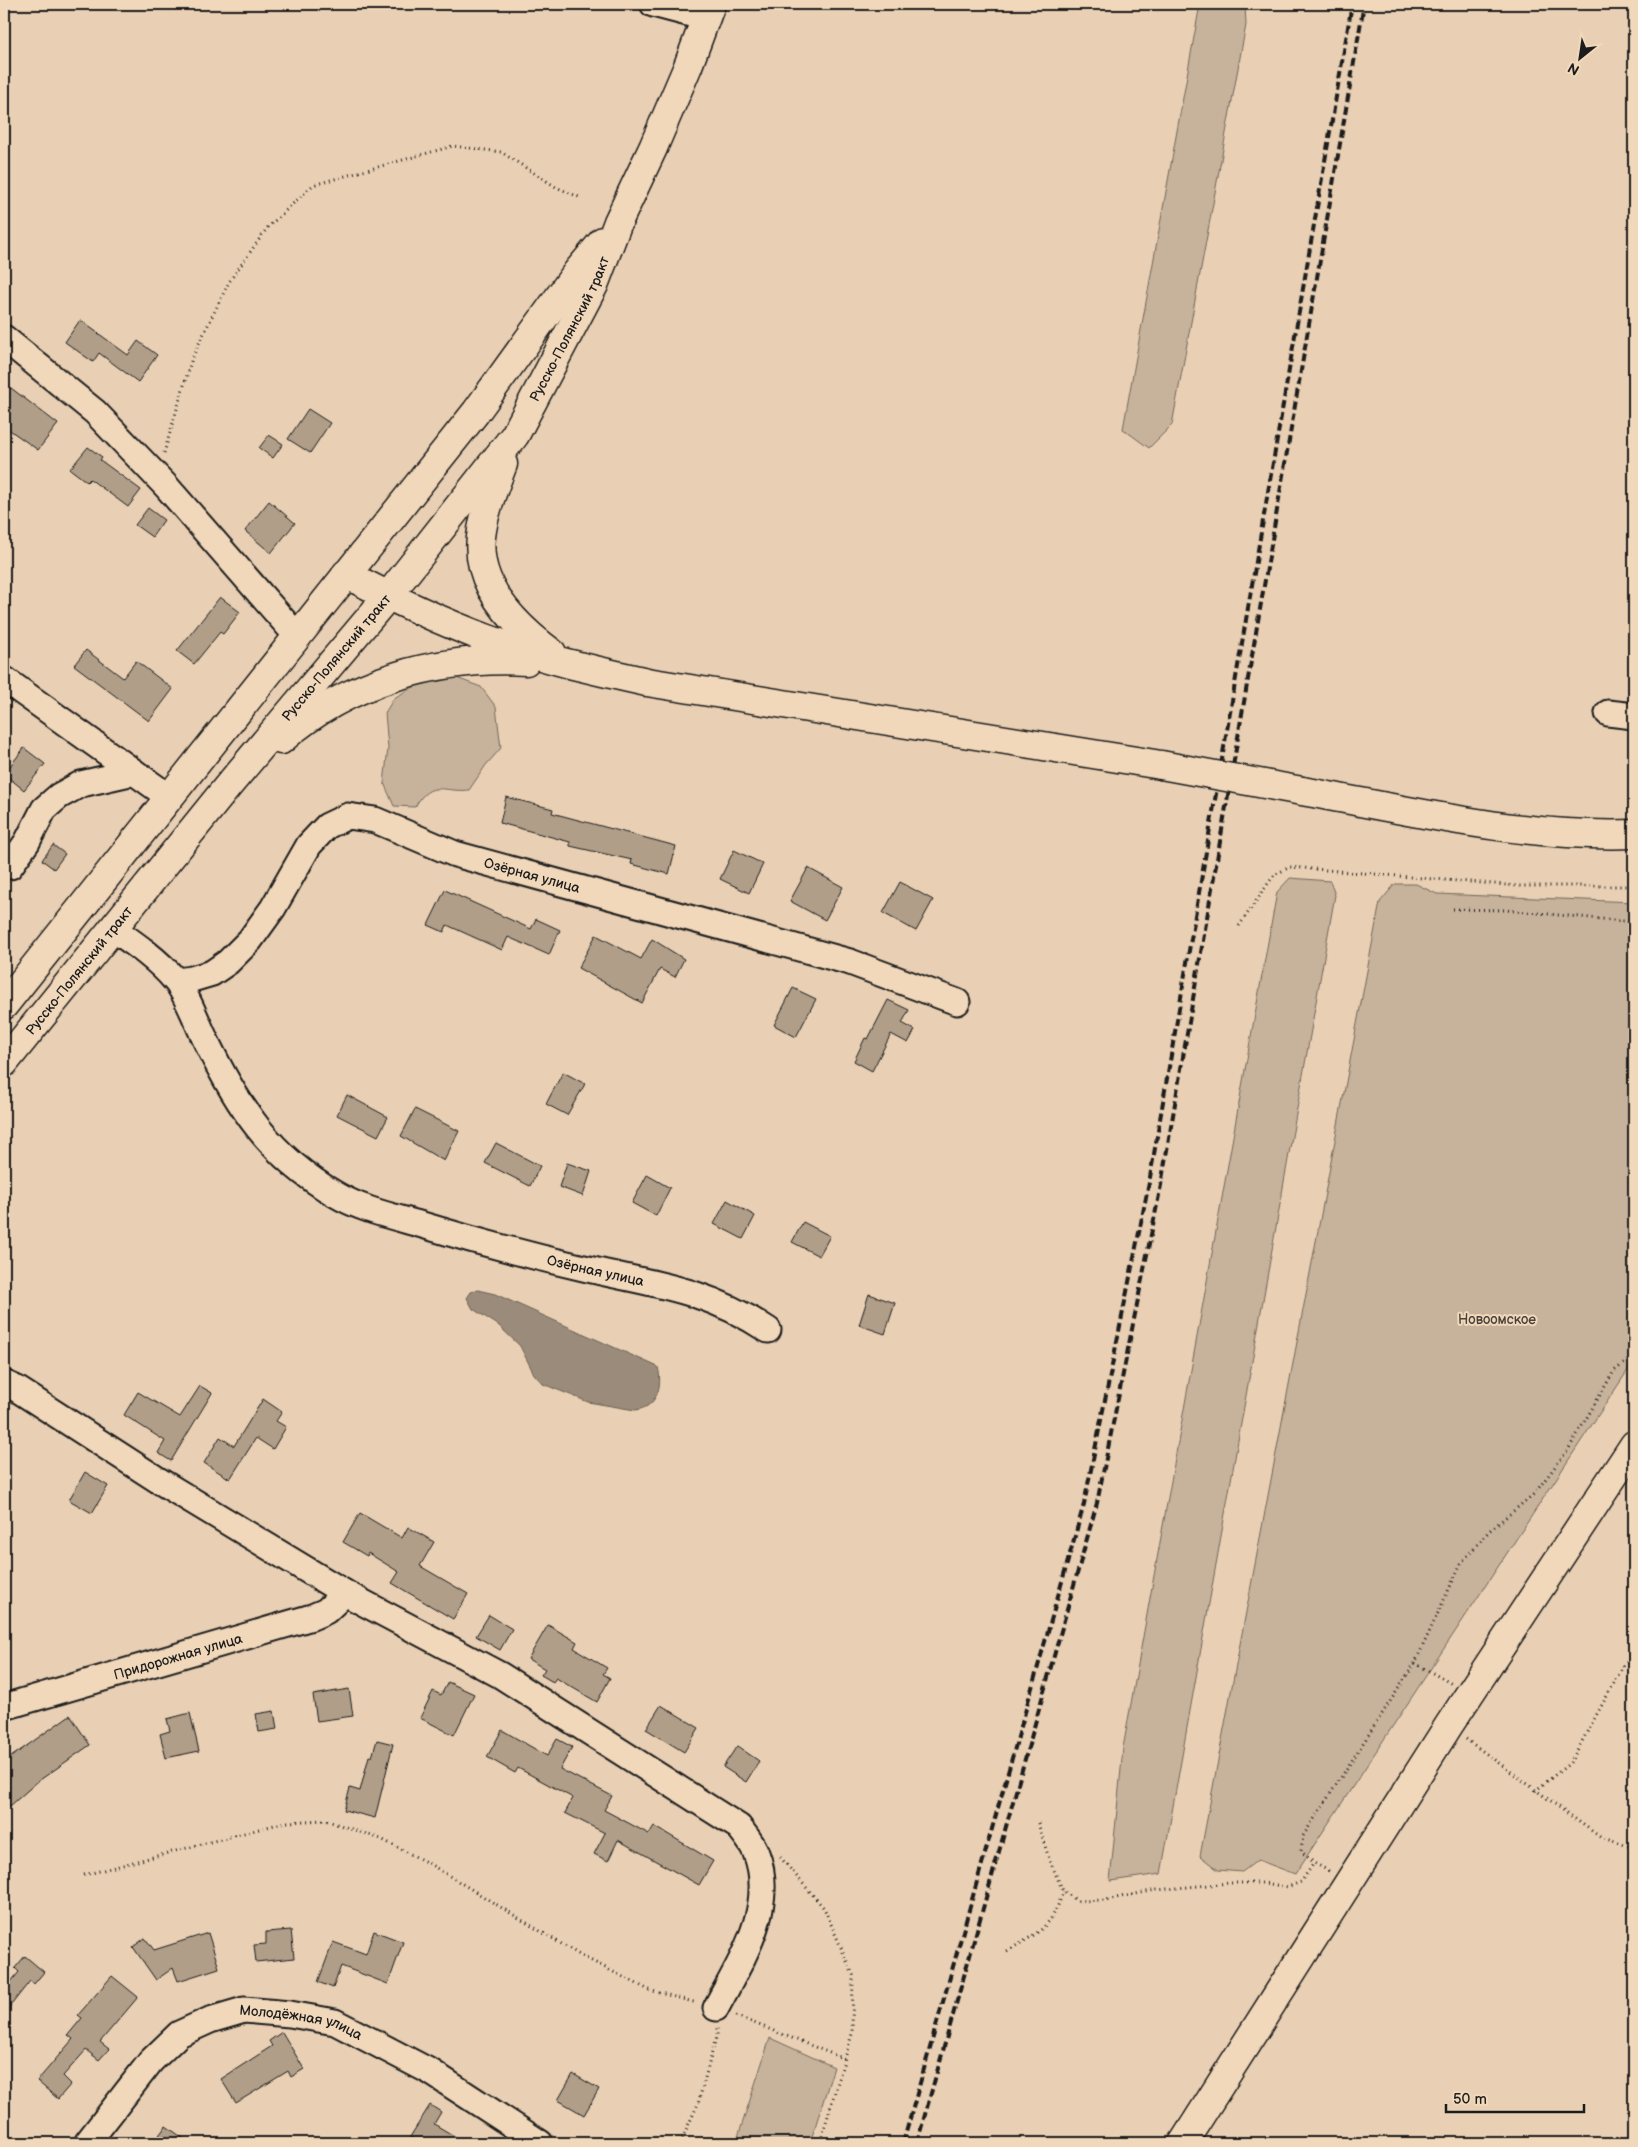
<svg xmlns="http://www.w3.org/2000/svg" width="1638" height="2147" font-family="'Balsamiq Sans',sans-serif">
	<style>
		.green { fill: #c7b29b; stroke: #72675c }
		.water { fill: #9b8b7a; stroke: #685f54 }
		.building { fill: #b09e89; stroke: #1c1c1c }
		.lines { fill: none; stroke-linecap: round; stroke-linejoin: round }
		.minor-casing { stroke: #1c1c1c; stroke-width: 29 }
		.major-casing { stroke: #1c1c1c; stroke-width: 31 }
		.path { stroke: #1c1c1c; stroke-width: 3; stroke-dasharray: 1 4; stroke-linecap: butt }
		.minor { stroke: #f2d8ba; stroke-width: 25 }
		.major { stroke: #f2d8ba; stroke-width: 28 }
		.rail { stroke: #1c1c1c; stroke-width: 4; stroke-dasharray: 8 4; stroke-linecap: butt }
		.major-bridge-casing { stroke: #1c1c1c; stroke-width: 31; stroke-linecap: butt }
		.major-bridge { stroke: #f2d8ba; stroke-width: 28 }
		.labels { text-anchor: middle; stroke-width: 4; stroke-linejoin: round; paint-order: stroke }
		.street-label { font-size: 14px; fill: #1c1c1c; stroke: #f2d8ba }
		.park-label { font-size: 14px; fill: #47423c; stroke: #f2d8ba }
	</style>
	<rect width="100%" height="100%" fill="#e9d0b4"/>
	<filter id="ink" filterUnits="userSpaceOnUse"><feTurbulence type="fractalNoise" baseFrequency=".02" numOctaves="2"/><feDisplacementMap in="SourceGraphic" scale="10" xChannelSelector="R" yChannelSelector="G"/><feConvolveMatrix kernelMatrix="1 2 1 2 8 2 1 2 1" color-interpolation-filters="sRGB"/></filter>
	<g filter="url(#ink)">
		<path class="green" d="M 1200,4 L 1245,4 L 1246,25 L 1172,425 L 1149,448 L 1123,429 Z
			M 451,676 L 481,687 L 496,707 L 501,748 L 486,765 L 469,790 C 443,793 431,778 415,807 L 394,806 L 384,783 L 388,748 L 385,713 L 394,698 L 422,682 Z
			M 1290,878 L 1330,881 L 1335,895 L 1161,1874 L 1110,1881 L 1123,1748 L 1277,892 Z
			M 1395,884 L 1416,884 L 1437,894 L 1634,902 L 1634,1361 L 1295,1874 L 1258,1860 L 1242,1872 L 1218,1870 L 1200,1856 L 1380,902 Z
			M 770,2038 L 834,2067 L 810,2143 L 736,2143 Z"/>
		<path class="water" d="M 478,1290 L 495,1294 L 658,1367 C 663,1386 657,1408 635,1410 L 588,1402 L 543,1384 L 534,1374 L 520,1346 L 498,1325 L 473,1309 L 467,1298 L 471,1292 Z"/>
		<path class="building" d="M 80,320 L 128,355 L 138,341 L 157,355 L 138,382 L 99,353 L 93,362 L 65,342 Z
			M 11,388 L 58,424 L 38,450 L 4,426 L 4,397 Z
			M 308,409 L 330,423 L 310,453 L 288,439 Z
			M 269,435 L 283,444 L 273,458 L 259,448 Z
			M 88,447 L 102,457 L 100,460 L 141,490 L 128,507 L 90,479 L 87,482 L 70,469 Z
			M 269,501 L 295,523 L 271,553 L 245,531 Z
			M 148,508 L 164,520 L 152,537 L 135,525 Z
			M 220,597 L 240,612 L 223,634 L 220,632 L 194,664 L 177,651 Z
			M 86,650 L 123,678 L 136,661 L 173,689 L 149,721 L 74,665 Z
			M 24,748 L 45,764 L 24,790 L 4,774 Z
			M 506,797 L 553,809 L 552,813 L 676,846 L 669,874 L 631,864 L 632,860 L 570,846 L 570,842 L 500,823 Z
			M 53,845 L 65,854 L 54,869 L 42,860 Z
			M 734,850 L 763,864 L 749,893 L 720,879 Z
			M 808,868 L 843,887 L 825,920 L 790,901 Z
			M 900,882 L 933,900 L 916,931 L 883,913 Z
			M 445,890 L 531,929 L 536,919 L 560,930 L 549,955 L 508,937 L 502,950 L 447,925 L 444,932 L 428,925 Z
			M 596,935 L 641,959 L 652,939 L 684,959 L 675,977 L 660,969 L 642,1003 L 578,968 Z
			M 793,988 L 816,999 L 796,1037 L 774,1025 Z
			M 888,1000 L 909,1010 L 902,1023 L 915,1030 L 908,1043 L 891,1034 L 872,1071 L 854,1061 L 865,1038 L 868,1039 Z
			M 563,1072 L 585,1084 L 567,1115 L 546,1104 Z
			M 347,1095 L 388,1117 L 378,1136 L 337,1115 Z
			M 415,1109 L 459,1131 L 444,1161 L 401,1136 Z
			M 496,1143 L 540,1166 L 530,1186 L 485,1163 Z
			M 567,1163 L 591,1171 L 583,1196 L 559,1187 Z
			M 647,1175 L 670,1188 L 656,1216 L 632,1203 Z
			M 727,1200 L 755,1216 L 743,1239 L 714,1224 Z
			M 803,1222 L 830,1236 L 819,1256 L 792,1242 Z
			M 869,1294 L 895,1303 L 885,1334 L 859,1325 Z
			M 200,1386 L 212,1393 L 171,1461 L 158,1453 L 165,1441 L 124,1415 L 138,1392 L 180,1417 Z
			M 263,1399 L 282,1412 L 276,1421 L 286,1427 L 273,1449 L 256,1438 L 230,1479 L 204,1463 L 220,1437 L 234,1446 Z
			M 85,1472 L 108,1486 L 92,1513 L 69,1500 Z
			M 360,1513 L 402,1538 L 408,1527 L 434,1542 L 420,1566 L 468,1594 L 453,1619 L 392,1583 L 399,1572 L 368,1553 L 367,1556 L 343,1542 Z
			M 489,1615 L 512,1629 L 500,1650 L 476,1636 Z
			M 548,1625 L 577,1642 L 574,1648 L 607,1668 L 603,1674 L 610,1678 L 597,1702 L 556,1678 L 553,1682 L 541,1675 L 545,1669 L 528,1659 Z
			M 448,1682 L 474,1694 L 454,1735 L 420,1718 L 433,1691 L 441,1695 Z
			M 349,1689 L 353,1716 L 317,1721 L 313,1695 Z
			M 661,1705 L 699,1728 L 684,1752 L 646,1729 Z
			M 274,1711 L 277,1729 L 259,1732 L 256,1714 Z
			M 190,1713 L 199,1751 L 166,1758 L 160,1734 L 170,1731 L 167,1719 Z
			M 70,1715 L 90,1745 L 37,1782 L 10,1806 L 4,1798 L 4,1762 Z
			M 502,1730 L 547,1756 L 557,1739 L 572,1747 L 560,1769 L 612,1796 L 604,1810 L 649,1834 L 654,1826 L 713,1861 L 699,1885 L 618,1840 L 608,1861 L 594,1854 L 605,1833 L 565,1813 L 573,1798 L 518,1768 L 515,1773 L 487,1757 Z
			M 377,1740 L 393,1744 L 375,1818 L 344,1810 L 350,1788 L 360,1791 L 369,1756 L 372,1757 Z
			M 737,1746 L 759,1761 L 746,1782 L 723,1767 Z
			M 291,1930 L 294,1958 L 256,1962 L 254,1945 L 266,1944 L 266,1932 Z
			M 374,1931 L 403,1942 L 388,1984 L 341,1966 L 333,1988 L 318,1982 L 333,1942 L 366,1954 Z
			M 208,1933 L 219,1968 L 178,1981 L 173,1968 L 156,1980 L 133,1947 L 145,1938 L 154,1950 Z
			M 25,1956 L 44,1972 L 34,1984 L 30,1981 L 4,2014 L 4,1990 L 19,1972 L 15,1968 Z
			M 112,1976 L 138,1997 L 100,2042 L 109,2049 L 99,2060 L 86,2050 L 63,2076 L 71,2084 L 58,2099 L 37,2081 L 73,2039 L 68,2035 L 82,2018 L 78,2015 Z
			M 282,2032 L 304,2069 L 291,2077 L 288,2071 L 236,2103 L 221,2079 L 272,2046 L 269,2041 Z
			M 573,2074 L 599,2089 L 584,2115 L 558,2100 Z
			M 430,2105 L 441,2112 L 434,2124 L 466,2143 L 421,2143 L 410,2137 Z
			M 166,2126 L 190,2143 L 153,2143 Z"/>
		<g class="lines">
			<g class="minor-casing">
				<g id="minor">
					<path d="M 653,4 L 706,18"/>
					<path d="M 4,338 L 95,412 L 166,486 L 297,636"/>
					<path d="M 4,679 L 169,797"/>
					<path d="M 1608,713 L 1634,716"/>
					<path d="M 10,866 L 27,842 L 44,809 L 59,796 L 81,784 L 134,772"/>
					<path id="s1" d="M 112,928 C 135,944 157,959 175,980 C 186,992 198,1025 206,1041 C 238,1107 270,1156 335,1194 C 360,1209 391,1216 419,1224 C 475,1241 531,1256 588,1269 C 657,1285 706,1289 768,1330"/>
					<path id="s2" d="M 177,981 L 192,979 L 212,973 L 228,962 L 250,940 L 273,908 L 309,845 L 327,826 L 348,816 L 375,820 L 455,854 L 850,962 L 957,1002"/>
					<path d="M 4,1383 L 17,1389 L 158,1480 L 345,1593 L 500,1675 L 739,1827 C 745,1835 753,1844 756,1853 C 777,1907 740,1962 716,2008"/>
					<path id="s3" d="M 4,1707 L 312,1617 L 326,1611 L 345,1593"/>
					<path id="s4" d="M 87,2143 L 151,2061 L 179,2034 L 210,2020 L 244,2010 L 290,2014 L 335,2022 L 431,2072 L 540,2143"/>
				</g>
			</g>
			<g class="major-casing">
				<g id="major">
					<path d="M 503,464 C 494,488 484,511 481,537 C 475,586 517,627 552,653"/>
					<path d="M 346,574 C 393,599 439,621 488,639 C 540,658 593,670 647,682 L 1161,765"/>
					<path d="M 281,740 C 348,681 438,656 526,661"/>
					<path d="M 1302,791 C 1412,811 1521,838 1634,834"/>
					<path d="M 4,1005 L 476,412 L 577,272 L 603,241"/>
					<path id="s5" d="M 4,1063 L 228,786 L 388,596 L 515,435 L 594,285 L 618,222 L 653,148 L 688,66 L 711,4"/>
					<path d="M 1183,2143 L 1449,1725 L 1634,1445"/>
				</g>
			</g>
			<path class="path" d="M 164,453 L 192,358 L 229,282 L 268,227 L 313,185 L 453,146 L 501,152 L 556,187 L 579,197
				M 1453,909 L 1505,910 L 1634,922
				M 1239,926 L 1274,875 L 1290,867 L 1518,886 L 1634,886
				M 1415,1663 L 1452,1684
				M 1466,1739 L 1600,1837 L 1634,1848
				M 1535,1791 L 1570,1763 L 1624,1665 L 1634,1655
				M 1038,1823 L 1049,1859 L 1063,1891 L 1078,1901 L 1106,1900 L 1156,1890 L 1230,1883 L 1264,1883 L 1288,1887 L 1301,1882 L 1314,1863
				M 780,1857 L 824,1908 L 853,1975 L 852,2034 L 820,2143
				M 1329,1871 L 1314,1863 L 1301,1851 L 1303,1836 L 1415,1663 L 1461,1563 L 1489,1531 L 1534,1494 L 1568,1450 L 1614,1371 L 1634,1356
				M 84,1875 L 286,1822 L 325,1820 L 381,1839 L 428,1863 L 578,1954 L 649,1990 L 697,2003
				M 1007,1951 C 1038,1933 1052,1928 1063,1891
				M 736,2016 L 845,2059
				M 680,2143 L 698,2104 L 717,2034 L 717,2028"/>
			<use href="#minor" class="minor"/>
			<use href="#major" class="major"/>
			<path class="rail" d="M 903,2143 L 1084,1504 L 1149,1183 L 1352,4
				M 917,2143 L 1097,1503 L 1161,1185 L 1364,4"/>
			<g class="major-bridge-casing">
				<path id="major-bridge" d="M 1161,765 L 1302,791"/>
			</g>
			<use href="#major-bridge" class="major-bridge"/>
		</g>
	</g>
	<g class="labels">
		<g class="street-label">
			<text dy="5" stroke="none"><textPath href="#s5" startOffset="929">Русско-Полянский тракт</textPath></text>
			<text dy="5" stroke="none"><textPath href="#s5" startOffset="524">Русско-Полянский тракт</textPath></text>
			<text dy="5" stroke="none"><textPath href="#s2" startOffset="442">Озёрная улица</textPath></text>
			<text dy="5" stroke="none"><textPath href="#s5" startOffset="119">Русско-Полянский тракт</textPath></text>
			<text dy="5" stroke="none"><textPath href="#s1" startOffset="626">Озёрная улица</textPath></text>
			<text dy="5" stroke="none"><textPath href="#s3" startOffset="181">Придорожная улица</textPath></text>
			<text dy="5" stroke="none"><textPath href="#s4" startOffset="271">Молодёжная улица</textPath></text>
		</g>
		<g class="park-label">
			<text x="1497" y="1324">Новоомское</text>
		</g>
	</g>
	<rect width="1638" height="2147" fill="none" stroke="#f2d8ba" stroke-width="20"/>
	<rect x="10" y="10" width="1618" height="2127" fill="none" stroke="#1c1c1c" stroke-width="2" filter="url(#ink)"/>
	<g transform="translate(1580 58) rotate(210)" stroke="#f2d8ba" stroke-width="4" paint-order="stroke">
	<path d="M0-4L9 19L0 12L-9 19Z" fill="#1c1c1c"/>
	<text y="-8" font-size="14" font-weight="bold" text-anchor="middle" fill="#1c1c1c">N</text>
	</g>
	<path d="M1446 2104v8h138v-8" fill="none" stroke="#1c1c1c" stroke-width="2.5"/>
	<text x="1453" y="2104" font-size="15" fill="#1c1c1c" stroke="#f2d8ba" stroke-width="4" paint-order="stroke">50 m</text>
</svg>
